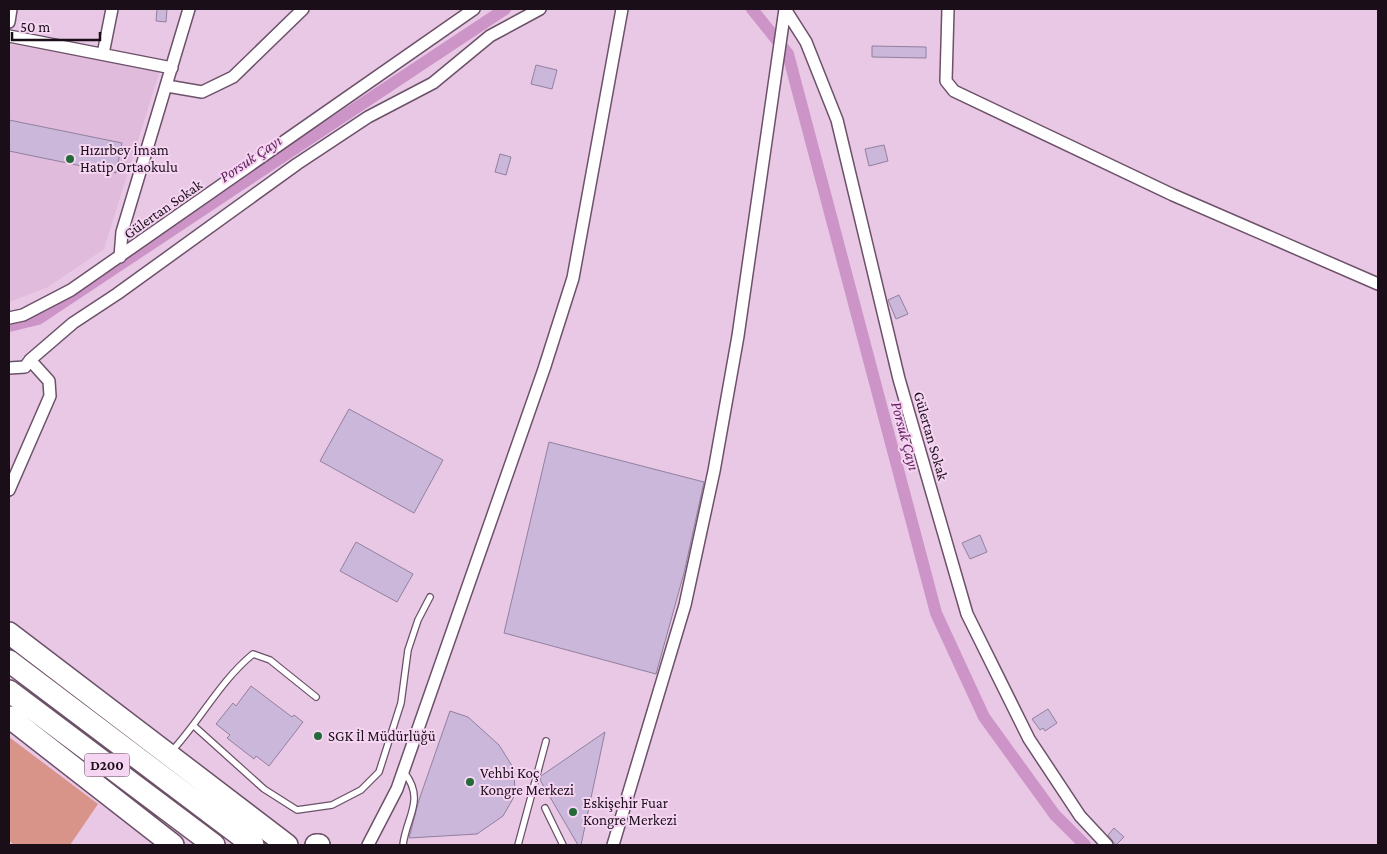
<svg xmlns="http://www.w3.org/2000/svg" width="1387" height="854" font-family="'Crimson Pro',serif">
	<style>
		.built { fill: #e0bbdc }
		.green { fill: #d99489 }
		.lines { fill: none; stroke-linecap: round; stroke-linejoin: round }
		.canal { stroke: #cd94c8; stroke-width: 12 }
		.building { fill: #cab7d9; stroke: #9280a0 }
		.lane-casing { stroke: #6c5169; stroke-width: 8 }
		.street-casing { stroke: #6c5169; stroke-width: 14 }
		.highway-casing { stroke: #6c5169; stroke-width: 24 }
		.lane { stroke: #fff; stroke-width: 5.5 }
		.street { stroke: #fff; stroke-width: 11 }
		.highway { stroke: #fff; stroke-width: 21 }
		.poi-dot { fill: #226a37; stroke: #f5d5f2; stroke-width: 2 }
		.labels { text-anchor: middle; stroke-width: 4; stroke-linejoin: round; paint-order: stroke }
		.shield { fill: #f5d5f2; stroke: #5c4a5a; stroke-width: 1 }
		.shield-label { font-size: 14px; font-weight: bold; fill: #1a0f19 }
		.poi-label { font-size: 15px; fill: #1a0f19; stroke: #f5d5f2; text-anchor: start }
		.street-label { font-size: 15px; fill: #1a0f19; stroke: #f5d5f2 }
		.water-label { font-size: 16px; font-style: italic; fill: #63205f; stroke: #f5d5f2 }
	</style>
	<rect width="100%" height="100%" fill="#e8c8e4"/>
	<path class="built" d="M 9,44 L 160,70 L 104,249 L 48,287 L 9,302 Z"/>
	<path class="green" d="M 9,737 L 98,804 L 70,845 L 14,845 L 9,841 Z"/>
	<g class="lines">
		<path class="canal" d="M 752,9 L 788,54 L 936,613 L 984,717 L 1055,815 L 1085,845
			M 9,326 L 38,319 L 505,9"/>
	</g>
	<path class="building" d="M 157,9 L 167,9 L 166,22 L 156,21 Z
		M 872,46 L 926,47 L 926,58 L 872,57 Z
		M 536,65 L 557,70 L 552,89 L 531,84 Z
		M 9,120 L 122,143 L 116,173 L 9,151 Z
		M 884,145 L 888,161 L 869,166 L 865,149 Z
		M 500,154 L 511,157 L 506,175 L 495,172 Z
		M 899,295 L 908,314 L 896,319 L 888,300 Z
		M 349,409 L 443,460 L 414,513 L 320,461 Z
		M 549,442 L 704,482 L 684,573 L 656,674 L 504,633 Z
		M 980,535 L 987,552 L 970,559 L 962,543 Z
		M 356,542 L 413,574 L 397,602 L 340,571 Z
		M 251,686 L 292,717 L 294,715 L 303,722 L 269,766 L 256,756 L 254,759 L 227,738 L 230,735 L 216,724 L 233,703 L 236,706 Z
		M 1048,709 L 1057,723 L 1045,731 L 1043,728 L 1040,730 L 1032,719 Z
		M 450,711 L 468,717 L 499,745 L 514,769 L 515,795 L 503,816 L 477,834 L 409,838 L 419,800 Z
		M 605,732 L 581,845 L 578,845 L 540,780 L 541,776 Z
		M 1114,828 L 1124,837 L 1116,845 L 1108,835 Z"/>
	<g class="lines">
		<g class="lane-casing">
			<path id="lane" d="M 194,726 L 264,789 L 297,810 L 332,805 L 361,790 L 379,772 L 401,703 L 408,650 L 418,620 L 430,597
				M 171,752 C 200,721 220,681 253,654 L 270,660 L 316,697
				M 545,808 L 563,845
				M 403,845 C 406,817 426,800 404,772
				M 518,845 L 546,741"/>
		</g>
		<g class="street-casing">
			<path id="street" d="M 785,9 L 806,42 L 837,120 L 899,379 L 967,614 L 1029,739 L 1080,816 L 1107,845
				M 948,9 L 946,81 L 954,91 L 1173,195 L 1378,284
				M 9,22 L 11,9
				M 9,36 L 172,68
				M 103,54 L 112,9
				M 167,86 L 202,92 L 233,77 L 303,9
				M 120,257 L 122,232 L 189,9
				M 9,318 L 23,315 L 71,290 L 474,9
				M 9,368 L 25,367 L 30,360 L 73,323 L 117,294 L 297,164 L 368,117 L 433,83 L 490,36 L 540,9
				M 9,490 L 50,396 L 49,381 L 30,360
				M 368,845 L 397,789 L 544,369 L 573,278 L 622,9
				M 613,845 L 685,605 L 714,471 L 738,336 L 785,9"/>
		</g>
		<g class="highway-casing">
			<path id="highway" d="M 9,633 L 287,845
				M 9,661 L 253,845
				M 9,691 L 214,845
				M 9,717 L 173,845
				M 316,845 L 319,845"/>
		</g>
		<use href="#lane" class="lane"/>
		<use href="#street" class="street"/>
		<use href="#highway" class="highway"/>
	</g>
	<g class="poi-dot">
		<circle cx="70" cy="159" r="5"/>
		<circle cx="318" cy="736" r="5"/>
		<circle cx="470" cy="782" r="5"/>
		<circle cx="573" cy="812" r="5"/>
	</g>
	<g class="labels">
		<rect class="shield" x="84.5" y="753.5" width="45" height="23" rx="4"/>
		<g class="shield-label">
			<text x="107" y="770">D200</text>
		</g>
		<g class="poi-label">
			<text x="80" y="155">Hızırbey İmam<tspan x="80" dy="17">Hatip Ortaokulu</tspan></text>
			<text x="328" y="741">SGK İl Müdürlüğü</text>
			<text x="480" y="778">Vehbi Koç<tspan x="480" dy="17">Kongre Merkezi</tspan></text>
			<text x="583" y="808">Eskişehir Fuar<tspan x="583" dy="17">Kongre Merkezi</tspan></text>
		</g>
		<g class="street-label">
			<text transform="translate(163 209) rotate(-35)" y="5">Gülertan Sokak</text>
			<text transform="translate(931 436) rotate(74)" y="5">Gülertan Sokak</text>
		</g>
		<g class="water-label">
			<text transform="translate(250 158) rotate(-34)" y="6">Porsuk Çayı</text>
			<text transform="translate(906 436) rotate(75)" y="6">Porsuk Çayı</text>
		</g>
	</g>
	<rect width="1387" height="854" fill="none" stroke="#1a0f19" stroke-width="20"/>
	<path d="M12 32v8h88v-8" fill="none" stroke="#1a0f19" stroke-width="2.5"/>
	<text x="20" y="32" font-size="15" fill="#1a0f19" stroke="#f5d5f2" stroke-width="4" paint-order="stroke">50 m</text>
</svg>
